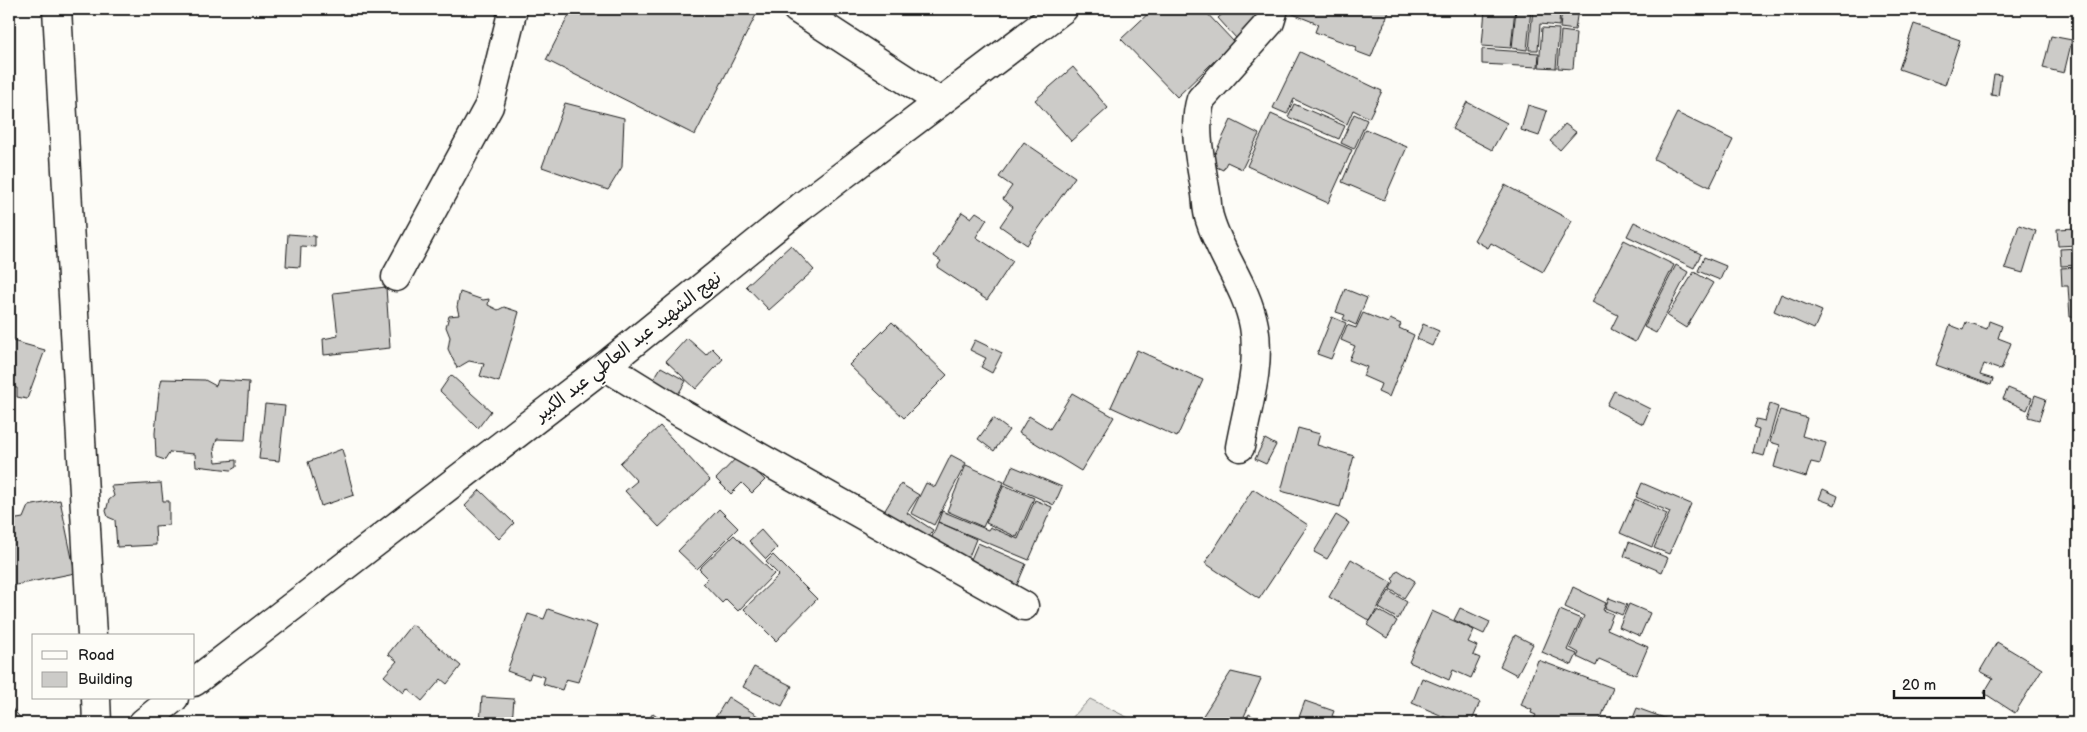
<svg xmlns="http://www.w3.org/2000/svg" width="2087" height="732" font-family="'Balsamiq Sans','Playpen Sans Arabic',sans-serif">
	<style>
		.grass { fill: #e0dfdb; stroke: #7e7e7c }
		.building { fill: #cccbc8; stroke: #1c1c1c }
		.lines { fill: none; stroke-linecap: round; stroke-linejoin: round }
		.minor-casing { stroke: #1c1c1c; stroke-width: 31 }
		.minor { stroke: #fdfcf7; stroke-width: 28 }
		.labels { text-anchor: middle; stroke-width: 4; stroke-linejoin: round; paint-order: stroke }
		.street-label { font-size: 18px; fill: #1c1c1c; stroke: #fdfcf7 }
	</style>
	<rect width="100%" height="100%" fill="#fdfcf7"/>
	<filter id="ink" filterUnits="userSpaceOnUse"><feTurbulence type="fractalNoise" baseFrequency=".02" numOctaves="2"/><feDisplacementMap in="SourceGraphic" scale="10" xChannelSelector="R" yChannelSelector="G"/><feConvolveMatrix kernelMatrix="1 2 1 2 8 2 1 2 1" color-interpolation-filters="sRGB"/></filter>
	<g filter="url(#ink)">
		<path class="grass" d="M 1090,699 L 1139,723 L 1067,723 Z"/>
		<path class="building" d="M 572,9 L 759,9 L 695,135 L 546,60 Z
			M 1153,9 L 1203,9 L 1234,42 L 1177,97 L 1121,39 Z
			M 1228,9 L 1247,9 L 1257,19 L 1236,38 L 1218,18 Z
			M 1289,9 L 1390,9 L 1371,57 L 1355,51 L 1357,47 L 1315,32 L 1318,24 L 1288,12 Z
			M 1485,9 L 1515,9 L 1511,48 L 1482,46 Z
			M 1516,9 L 1531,9 L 1527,50 L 1512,48 Z
			M 1533,9 L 1560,9 L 1559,26 L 1540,24 L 1538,50 L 1529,50 Z
			M 1562,9 L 1578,9 L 1575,30 L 1560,28 Z
			M 1914,24 L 1960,40 L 1945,85 L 1899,69 Z
			M 1542,28 L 1559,29 L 1556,68 L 1539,67 Z
			M 1561,31 L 1576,33 L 1573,69 L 1558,68 Z
			M 2051,36 L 2072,40 L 2064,73 L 2043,68 Z
			M 1482,49 L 1539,53 L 1538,67 L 1482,64 Z
			M 1300,52 L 1382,91 L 1369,118 L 1353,110 L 1347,124 L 1294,99 L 1287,114 L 1273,108 Z
			M 1073,67 L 1108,108 L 1071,141 L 1035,100 Z
			M 1994,74 L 2001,75 L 1998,96 L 1991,95 Z
			M 1467,102 L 1507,123 L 1492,150 L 1452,129 Z
			M 565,103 L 624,118 L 622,167 L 608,190 L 542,167 Z
			M 1294,104 L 1345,126 L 1339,139 L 1288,117 Z
			M 1528,105 L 1547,111 L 1539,136 L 1521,130 Z
			M 1677,113 L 1733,140 L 1710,187 L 1654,159 Z
			M 1271,114 L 1352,150 L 1328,203 L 1247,166 Z
			M 1354,114 L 1367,120 L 1354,149 L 1341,143 Z
			M 1231,120 L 1259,134 L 1242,169 L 1227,162 L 1223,170 L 1210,164 Z
			M 1565,124 L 1576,132 L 1560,150 L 1550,141 Z
			M 1365,129 L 1407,147 L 1384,200 L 1342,182 Z
			M 1024,142 L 1075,177 L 1027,245 L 1000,226 L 1013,207 L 1003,199 L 1012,186 L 999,177 Z
			M 1505,185 L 1572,221 L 1543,272 L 1491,243 L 1488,248 L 1474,240 Z
			M 962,212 L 971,218 L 976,212 L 987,219 L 976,237 L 1013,261 L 987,300 L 937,267 L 941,261 L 934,256 Z
			M 1634,222 L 1701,254 L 1694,268 L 1627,236 Z
			M 2019,225 L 2036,231 L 2023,273 L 2005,268 Z
			M 2078,228 L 2078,245 L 2058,246 L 2057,229 Z
			M 288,234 L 315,236 L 315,247 L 301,246 L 300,267 L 286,266 Z
			M 1624,240 L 1674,265 L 1635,342 L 1611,329 L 1618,315 L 1592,302 Z
			M 791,245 L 814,270 L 769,310 L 746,286 Z
			M 2078,248 L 2078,265 L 2061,266 L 2060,249 Z
			M 1704,257 L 1726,266 L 1720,280 L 1698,271 Z
			M 1676,265 L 1688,272 L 1656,333 L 1644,327 Z
			M 2078,267 L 2078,317 L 2070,317 L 2068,286 L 2062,286 L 2061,268 Z
			M 1694,272 L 1713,283 L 1686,328 L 1667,316 Z
			M 386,287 L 390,348 L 324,355 L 323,339 L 338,336 L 333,293 Z
			M 1345,289 L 1367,298 L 1356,325 L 1343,319 L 1345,315 L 1336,312 Z
			M 460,292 L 483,300 L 489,299 L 488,305 L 498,310 L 504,307 L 519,312 L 499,382 L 480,376 L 484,364 L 469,361 L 457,368 L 448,349 L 450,337 L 446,327 L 449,316 L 459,315 L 457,307 Z
			M 1781,294 L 1822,311 L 1814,329 L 1774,311 Z
			M 1363,313 L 1388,323 L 1390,319 L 1401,324 L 1399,328 L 1414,335 L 1389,397 L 1378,392 L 1381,384 L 1363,376 L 1367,367 L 1349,360 L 1355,346 L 1341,340 L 1347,325 L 1356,328 Z
			M 1332,317 L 1346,323 L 1331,359 L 1317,354 Z
			M 1989,321 L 2002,326 L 1998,338 L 2011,343 L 2001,370 L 1984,364 L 1980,375 L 1993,379 L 1991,385 L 1936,365 L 1950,325 L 1963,330 L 1966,322 L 1987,329 Z
			M 892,322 L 947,375 L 904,418 L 849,365 Z
			M 1423,324 L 1439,331 L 1432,346 L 1417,339 Z
			M 687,338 L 706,355 L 712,348 L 723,359 L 696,389 L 666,361 Z
			M 9,340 L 45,350 L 27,399 L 17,397 L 17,388 L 9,387 Z
			M 975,340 L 1002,353 L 992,373 L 981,367 L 986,358 L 970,350 Z
			M 1137,350 L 1203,380 L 1177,437 L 1111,407 Z
			M 661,367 L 686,381 L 677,396 L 652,382 Z
			M 451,375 L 491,411 L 478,428 L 440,391 Z
			M 162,379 L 205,380 L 216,386 L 218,380 L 249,382 L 245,440 L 217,439 L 214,449 L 216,462 L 236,460 L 236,467 L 231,470 L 196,466 L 195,454 L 170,452 L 165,460 L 156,457 L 155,433 L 159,391 Z
			M 2008,388 L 2032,398 L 2027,410 L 2003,399 Z
			M 1614,391 L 1650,409 L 1643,424 L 1607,405 Z
			M 1072,393 L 1114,417 L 1081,471 L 1019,433 L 1029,416 L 1050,429 Z
			M 2035,395 L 2046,399 L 2039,420 L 2028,417 Z
			M 265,404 L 285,406 L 279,461 L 259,459 Z
			M 1770,404 L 1778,407 L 1764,456 L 1753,453 L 1759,430 L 1753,428 L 1756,419 L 1765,421 Z
			M 1780,410 L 1807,418 L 1802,436 L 1826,443 L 1820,464 L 1811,462 L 1806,477 L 1774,467 L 1780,445 L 1770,442 Z
			M 993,418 L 1009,430 L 994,451 L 978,439 Z
			M 660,426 L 710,480 L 659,527 L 625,491 L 637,481 L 620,463 Z
			M 1298,428 L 1320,434 L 1317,445 L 1354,456 L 1340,507 L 1281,491 Z
			M 1265,439 L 1276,445 L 1266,464 L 1255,459 Z
			M 342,449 L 354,495 L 321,506 L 308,462 Z
			M 739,455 L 765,480 L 752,493 L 742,483 L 731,494 L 716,479 Z
			M 951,455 L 966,463 L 934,525 L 911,513 L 926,483 L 935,487 Z
			M 966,465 L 1004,482 L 983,527 L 947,511 Z
			M 1012,466 L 1062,487 L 1054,505 L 1005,483 Z
			M 161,483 L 163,501 L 169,501 L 169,525 L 155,526 L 156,545 L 117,547 L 115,520 L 108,517 L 106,511 L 109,500 L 114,496 L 111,486 Z
			M 1642,483 L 1691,504 L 1669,554 L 1654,548 L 1670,512 L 1636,497 Z
			M 901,484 L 919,495 L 907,513 L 933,530 L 926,542 L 882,515 Z
			M 1004,485 L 1034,498 L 1017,537 L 986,523 Z
			M 1253,489 L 1308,525 L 1259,599 L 1205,563 Z
			M 1823,489 L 1838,496 L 1835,505 L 1819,499 Z
			M 480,490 L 514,523 L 499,539 L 465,506 Z
			M 1635,499 L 1667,514 L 1652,547 L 1620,533 Z
			M 60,500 L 75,573 L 11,586 L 11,520 L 23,518 L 28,506 Z
			M 1035,500 L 1052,507 L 1029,560 L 938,522 L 942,511 L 988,530 L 990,527 L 1018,539 Z
			M 719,509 L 738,528 L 697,569 L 678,551 Z
			M 1336,515 L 1349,523 L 1327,559 L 1314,552 Z
			M 938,522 L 976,539 L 968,559 L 930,542 Z
			M 761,530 L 777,548 L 766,559 L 749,541 Z
			M 734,535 L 774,574 L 738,611 L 726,599 L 722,603 L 703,583 L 708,578 L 699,569 Z
			M 1629,542 L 1668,558 L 1662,572 L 1624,556 Z
			M 978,543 L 1026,564 L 1017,585 L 969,564 Z
			M 773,555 L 817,599 L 776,641 L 744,609 L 779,575 L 766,562 Z
			M 1351,559 L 1392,583 L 1370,621 L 1329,597 Z
			M 1398,570 L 1415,581 L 1404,598 L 1390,589 L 1394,581 L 1392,579 Z
			M 1573,587 L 1606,603 L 1603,610 L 1613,614 L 1607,629 L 1648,647 L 1636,675 L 1599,659 L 1596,666 L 1577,657 L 1579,653 L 1570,648 L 1584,616 L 1565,607 Z
			M 1389,591 L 1407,602 L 1398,619 L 1379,608 Z
			M 1609,598 L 1627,605 L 1622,615 L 1605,608 Z
			M 1629,604 L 1650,613 L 1640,636 L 1619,627 Z
			M 1460,608 L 1490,622 L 1484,634 L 1454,620 Z
			M 548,609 L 597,626 L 578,682 L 566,679 L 562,690 L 543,684 L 545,677 L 531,673 L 529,679 L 507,671 L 528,614 L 544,619 Z
			M 1378,610 L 1397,621 L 1387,638 L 1367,625 Z
			M 1560,610 L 1581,619 L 1567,650 L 1577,654 L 1572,665 L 1542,652 Z
			M 1432,611 L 1474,630 L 1468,642 L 1477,646 L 1473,655 L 1480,658 L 1471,678 L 1453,670 L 1449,680 L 1409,662 Z
			M 412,624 L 461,666 L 447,684 L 441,679 L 422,701 L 407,688 L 404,693 L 384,676 L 397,661 L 388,654 Z
			M 1515,635 L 1533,644 L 1517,675 L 1500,666 Z
			M 1997,642 L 2042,669 L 2015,713 L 1984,693 L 1993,678 L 1980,671 Z
			M 1538,660 L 1613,688 L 1599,723 L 1551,723 L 1551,721 L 1546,720 L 1545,723 L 1532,723 L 1536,715 L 1531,713 L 1532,710 L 1521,705 Z
			M 754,667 L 792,686 L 782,706 L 743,687 Z
			M 1231,672 L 1261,679 L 1241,723 L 1215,723 L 1202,717 Z
			M 1422,678 L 1480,702 L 1471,723 L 1459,723 L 1412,703 Z
			M 482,697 L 514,699 L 512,723 L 480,723 Z
			M 728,697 L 769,723 L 712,723 Z
			M 1305,701 L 1334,711 L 1332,716 L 1347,722 L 1347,723 L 1297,723 Z
			M 9,705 L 25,723 L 9,723 Z
			M 1637,708 L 1678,723 L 1631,723 Z
			M 653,713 L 667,723 L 646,723 Z
			M 1249,714 L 1264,723 L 1244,723 Z"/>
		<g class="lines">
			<g class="minor-casing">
				<path id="minor" d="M 57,9 L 92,636
					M 797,9 L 940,102
					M 396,277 L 489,106 L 513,9
					M 605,366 L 681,413 L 1024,606
					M 1240,447 C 1247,408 1261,366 1254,326 C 1247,288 1221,256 1210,220 C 1207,212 1207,202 1206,194 C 1201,164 1192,128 1201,99 L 1270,22 L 1274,9
					M 194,682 L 605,366 L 801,207 L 1063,9
					M 96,698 L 97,723
					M 143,723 L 174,698"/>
			</g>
			<use href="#minor" class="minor"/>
		</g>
	</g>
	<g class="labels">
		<g class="street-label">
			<text transform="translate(628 346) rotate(-38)" y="6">نهج الشهيد عبد العاطي عبد الكبير</text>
		</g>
	</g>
	<rect width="2087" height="732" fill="none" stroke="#fdfcf7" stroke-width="30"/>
	<rect x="15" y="15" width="2057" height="702" fill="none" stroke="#1c1c1c" stroke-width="2" filter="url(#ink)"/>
	<rect x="32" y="634" width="162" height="65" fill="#fdfcf7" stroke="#a3a29f"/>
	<rect x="42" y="651" width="25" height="8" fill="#fdfcf7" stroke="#a3a29f"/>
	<text x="78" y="660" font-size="15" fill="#1c1c1c">Road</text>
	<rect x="42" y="672" width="25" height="15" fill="#cccbc8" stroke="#a3a29f"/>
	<text x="78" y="684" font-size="15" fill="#1c1c1c">Building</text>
	<path d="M1894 690v8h90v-8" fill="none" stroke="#1c1c1c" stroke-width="2.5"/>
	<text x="1902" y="690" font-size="15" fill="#1c1c1c" stroke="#fdfcf7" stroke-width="4" paint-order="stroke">20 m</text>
</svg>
